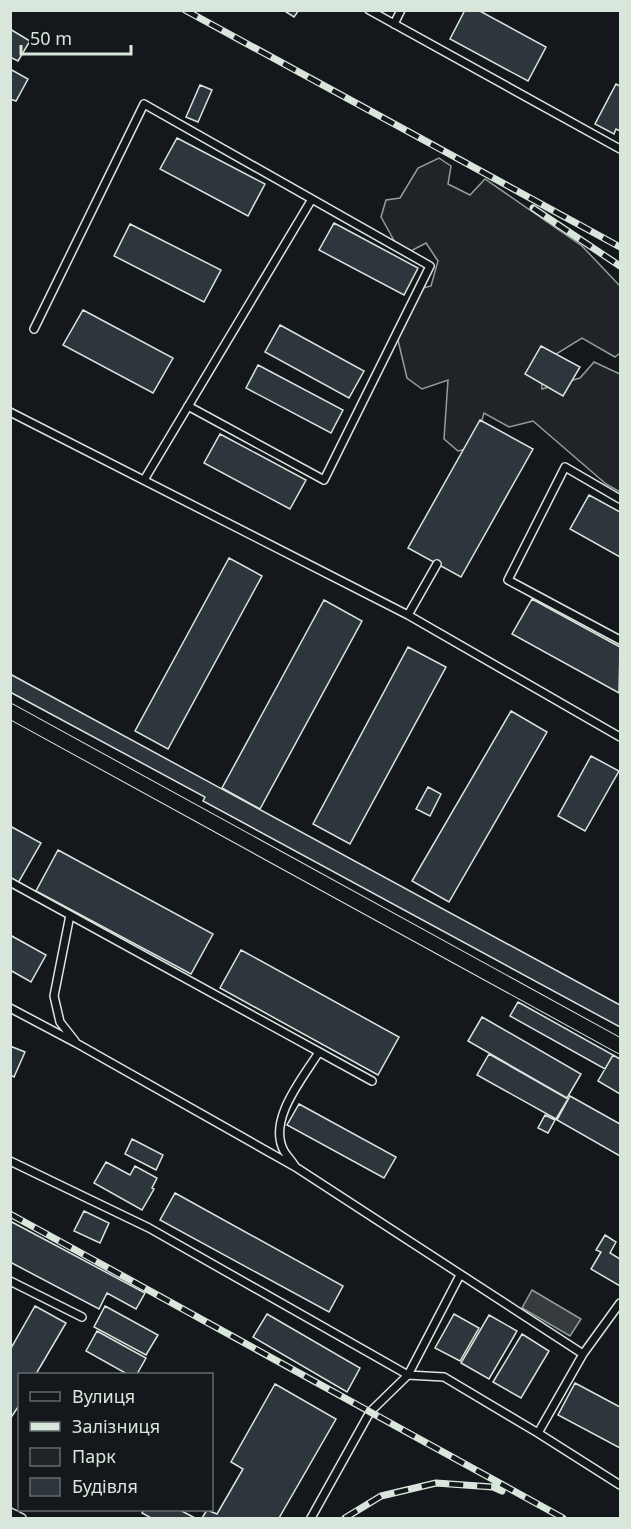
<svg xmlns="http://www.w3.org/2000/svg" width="631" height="1529" font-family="'Noto Sans',sans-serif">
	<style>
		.green { fill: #202428; stroke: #939e99; stroke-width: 1.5 }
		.water { fill: #363b3e; stroke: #939e99; stroke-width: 1.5 }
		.building { fill: #2c363c; stroke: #d8e6dc; stroke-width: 1.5 }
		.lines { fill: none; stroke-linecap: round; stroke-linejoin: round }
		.service-casing { stroke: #d8e6dc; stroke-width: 10 }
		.minor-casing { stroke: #d8e6dc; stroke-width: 16 }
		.service { stroke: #14181c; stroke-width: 7 }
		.minor { stroke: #14181c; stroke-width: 14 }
		.rail-casing { stroke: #d8e6dc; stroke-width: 7 }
		.rail { stroke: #14181c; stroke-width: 4.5; stroke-dasharray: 14; stroke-linecap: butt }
	</style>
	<rect width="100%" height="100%" fill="#14181c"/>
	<path class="green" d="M 439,158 L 451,166 L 448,184 L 470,195 L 485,179 L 582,246 L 620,286 L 620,353 L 615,357 L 582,338 L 553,356 L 541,354 L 542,389 L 580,378 L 594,362 L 620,374 L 620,492 L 606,484 L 533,421 L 509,427 L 484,413 L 474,447 L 458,451 L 444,439 L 448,380 L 422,389 L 407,378 L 397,336 L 415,290 L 431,286 L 438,261 L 426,243 L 411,251 L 396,244 L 381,217 L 386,200 L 400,198 L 418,168 Z"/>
	<path class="water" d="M 532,1290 L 581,1319 L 570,1336 L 522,1308 Z"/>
	<path class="building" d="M 283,10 L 299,10 L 294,17 Z
		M 465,10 L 478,10 L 546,47 L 528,81 L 450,39 Z
		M 10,29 L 30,41 L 18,61 L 10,57 Z
		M 10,69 L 28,79 L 16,101 L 10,99 Z
		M 616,84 L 620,86 L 620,131 L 616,129 L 614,134 L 595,124 Z
		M 200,85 L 212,90 L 198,122 L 186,117 Z
		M 177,138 L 265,184 L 248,216 L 160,169 Z
		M 334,223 L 418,268 L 404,295 L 319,250 Z
		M 130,224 L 221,270 L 204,302 L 114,256 Z
		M 83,310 L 173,358 L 153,393 L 63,345 Z
		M 280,325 L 364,371 L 349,398 L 265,352 Z
		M 541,346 L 580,367 L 563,396 L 525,374 Z
		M 258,365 L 343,410 L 331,433 L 246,388 Z
		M 480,420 L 533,449 L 461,577 L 408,548 Z
		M 220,434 L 306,480 L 290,509 L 204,463 Z
		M 589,495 L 620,512 L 620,557 L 570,529 Z
		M 229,558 L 262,576 L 168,749 L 135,731 Z
		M 532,599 L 620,647 L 619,693 L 512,634 Z
		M 324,600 L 362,621 L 260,809 L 222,788 Z
		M 408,647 L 446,667 L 350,844 L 313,824 Z
		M 10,674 L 620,1005 L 620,1027 L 203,801 L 205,797 L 10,692 Z
		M 511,711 L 547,732 L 449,902 L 412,881 Z
		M 591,756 L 619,771 L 585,831 L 558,816 Z
		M 428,787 L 441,794 L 430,816 L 416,809 Z
		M 10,826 L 41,843 L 18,883 L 10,879 Z
		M 58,850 L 213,934 L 191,974 L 36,891 Z
		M 10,935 L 46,955 L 31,982 L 10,970 Z
		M 241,950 L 399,1037 L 378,1075 L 220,988 Z
		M 518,1002 L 613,1055 L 605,1069 L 510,1016 Z
		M 482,1017 L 581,1074 L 567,1098 L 468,1041 Z
		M 10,1046 L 25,1052 L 14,1077 L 10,1075 Z
		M 489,1054 L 568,1099 L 556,1119 L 477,1075 Z
		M 613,1055 L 620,1059 L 620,1094 L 598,1081 Z
		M 570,1096 L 620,1124 L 620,1156 L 557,1120 Z
		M 299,1104 L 396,1157 L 384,1178 L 287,1125 Z
		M 545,1115 L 555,1120 L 548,1133 L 538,1128 Z
		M 132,1139 L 163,1155 L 156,1170 L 125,1154 Z
		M 106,1162 L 130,1175 L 135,1166 L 157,1178 L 152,1188 L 154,1189 L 142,1210 L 94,1183 Z
		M 175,1193 L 343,1286 L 329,1312 L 160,1220 Z
		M 84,1211 L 109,1223 L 100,1243 L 74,1231 Z
		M 10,1221 L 145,1293 L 136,1309 L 107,1293 L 99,1309 L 10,1262 Z
		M 605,1235 L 616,1242 L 610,1253 L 620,1259 L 620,1286 L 591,1269 L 601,1252 L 596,1250 Z
		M 35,1306 L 66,1323 L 36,1374 L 20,1374 L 20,1404 L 10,1419 L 10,1350 Z
		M 105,1306 L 158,1335 L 146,1355 L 94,1327 Z
		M 267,1314 L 360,1368 L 347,1392 L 253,1337 Z
		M 454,1314 L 479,1328 L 460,1361 L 435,1348 Z
		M 489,1315 L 517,1331 L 489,1379 L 461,1363 Z
		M 97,1331 L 146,1358 L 137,1374 L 127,1374 L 86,1351 Z
		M 522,1334 L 549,1351 L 521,1398 L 493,1382 Z
		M 575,1383 L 620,1407 L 620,1448 L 558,1415 Z
		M 275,1384 L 336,1419 L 279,1518 L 202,1518 L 207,1510 L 217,1514 L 243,1469 L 231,1462 Z
		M 144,1510 L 180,1510 L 195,1518 L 151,1518 L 142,1513 Z"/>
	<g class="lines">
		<g class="service-casing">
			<path id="service" d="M 369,10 L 620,149
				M 394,24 L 401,10
				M 34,329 L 144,104 L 430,266 L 324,480 L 188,406
				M 10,412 L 408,615 L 620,737
				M 144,480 L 312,199
				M 620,499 L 565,467 L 508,580 L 620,640
				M 408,615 L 437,564
				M 10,882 L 372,1081
				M 70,915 L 54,996 L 60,1022 L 75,1041
				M 10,1008 L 76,1043 L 297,1168 L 583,1354
				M 10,1161 L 149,1228 L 408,1375 L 444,1377 L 538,1433 L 620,1485
				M 295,1166 C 292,1161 287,1156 284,1151 C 267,1120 303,1078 319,1052
				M 10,1281 L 82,1317
				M 538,1433 L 583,1354 L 620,1303
				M 10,1512 L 22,1518
				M 311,1518 L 370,1412 L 408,1375 L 460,1275"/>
		</g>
		<g class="minor-casing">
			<path id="minor" d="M 10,711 L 620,1046"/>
		</g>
		<use href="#service" class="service"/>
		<use href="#minor" class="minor"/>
		<g class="rail-casing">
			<path id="rail" d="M 185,10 L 620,247
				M 533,208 L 620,266
				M 10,1214 L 563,1518
				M 345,1518 L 381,1496 L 436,1483 L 493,1487 L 502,1491"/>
		</g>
		<use href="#rail" class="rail"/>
	</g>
	<rect width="631" height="1529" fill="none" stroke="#d8e6dc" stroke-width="24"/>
	<rect x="18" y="1373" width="195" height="138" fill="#14181c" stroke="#626a69" stroke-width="1.5"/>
	<rect x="30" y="1392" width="30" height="9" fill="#14181c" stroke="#626a69" stroke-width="1.5"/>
	<text x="72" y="1403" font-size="18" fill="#d8e6dc">Вулиця</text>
	<rect x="30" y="1422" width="30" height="9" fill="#d8e6dc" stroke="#626a69" stroke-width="1.5"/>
	<text x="72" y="1433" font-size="18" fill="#d8e6dc">Залізниця</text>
	<rect x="30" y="1448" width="30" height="18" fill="#202428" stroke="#626a69" stroke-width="1.5"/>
	<text x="72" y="1463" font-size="18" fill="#d8e6dc">Парк</text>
	<rect x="30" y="1478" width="30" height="18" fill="#2c363c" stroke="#626a69" stroke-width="1.5"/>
	<text x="72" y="1493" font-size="18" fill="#d8e6dc">Будівля</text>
	<path d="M21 45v9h110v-9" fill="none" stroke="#d8e6dc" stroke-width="3"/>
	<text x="30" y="45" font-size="18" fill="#d8e6dc" stroke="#14181c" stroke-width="4.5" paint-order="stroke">50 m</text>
</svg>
